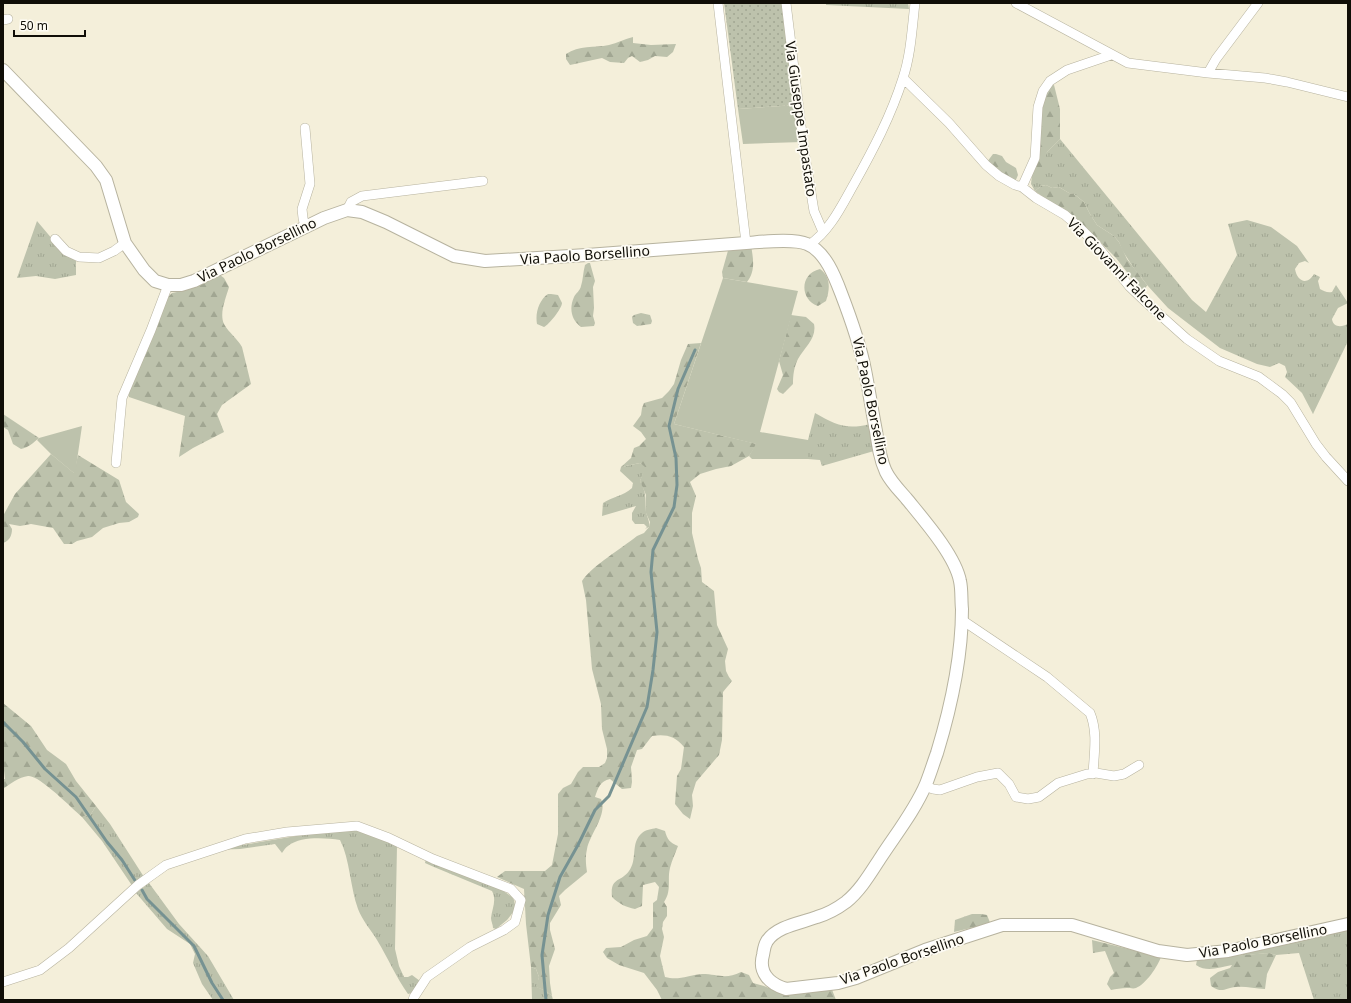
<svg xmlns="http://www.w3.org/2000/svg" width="1351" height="1003" font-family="'Noto Sans',sans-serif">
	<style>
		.grass { fill: url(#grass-tufts) }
		.forest { fill: url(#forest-firs) }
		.park { fill: url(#park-dots) }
		.garden { fill: #bdc2ac }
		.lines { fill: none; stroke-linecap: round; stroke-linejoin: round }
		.stream { stroke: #769292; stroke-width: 3 }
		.minor-casing { stroke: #b7b39f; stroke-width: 10 }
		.tertiary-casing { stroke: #b7b39f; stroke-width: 14 }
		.minor { stroke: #fff; stroke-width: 9 }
		.tertiary { stroke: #fff; stroke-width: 12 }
		.labels { text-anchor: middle; stroke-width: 3.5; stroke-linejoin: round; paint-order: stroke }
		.street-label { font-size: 14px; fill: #100e07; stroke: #fefcf4 }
	</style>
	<defs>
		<pattern id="grass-tufts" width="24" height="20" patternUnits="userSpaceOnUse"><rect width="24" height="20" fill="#bdc2ac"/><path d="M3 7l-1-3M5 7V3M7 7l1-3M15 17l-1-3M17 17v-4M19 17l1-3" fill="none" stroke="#a1a692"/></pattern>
		<pattern id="forest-firs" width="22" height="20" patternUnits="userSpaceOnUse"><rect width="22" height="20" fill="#bdc2ac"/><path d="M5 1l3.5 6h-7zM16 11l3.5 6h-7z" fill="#a1a692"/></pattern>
		<pattern id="park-dots" width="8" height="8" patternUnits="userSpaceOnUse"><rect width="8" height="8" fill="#bdc2ac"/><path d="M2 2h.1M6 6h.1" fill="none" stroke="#a1a692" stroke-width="1.8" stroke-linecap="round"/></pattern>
	</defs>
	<rect width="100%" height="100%" fill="#f4efda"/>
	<path class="grass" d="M 826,3 L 908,3 L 909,9 L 826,5 Z
		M 1060,139 L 1192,300 L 1206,312 L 1237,255 L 1228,224 L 1247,220 L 1271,227 L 1297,246 L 1309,263 L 1305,261 L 1299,263 L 1295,269 C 1297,281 1307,286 1314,274 L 1320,277 L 1318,281 L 1320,289 C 1324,291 1327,293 1332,292 L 1336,285 L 1348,303 L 1338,308 L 1332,319 C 1333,328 1342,327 1348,324 L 1348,341 L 1313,414 L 1302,393 L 1285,377 L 1287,372 L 1285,366 L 1279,363 L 1270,367 L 1257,364 L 1220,348 L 1168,308 L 1147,285 L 1141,277 L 1135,270 L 1122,250 L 1119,242 L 1114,236 L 1097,225 L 1090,214 L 1084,202 L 1074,194 L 1069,193 L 1059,187 L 1052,188 L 1046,185 L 1041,186 L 1035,191 L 1031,184 L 1033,166 Z
		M 37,221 L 64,253 L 76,261 L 76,275 L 55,279 L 36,276 L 17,278 Z
		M 815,413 C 836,425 846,430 870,424 L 874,451 L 822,466 L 820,460 L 808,459 L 808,440 Z
		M 640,463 L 646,467 L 640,481 C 647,494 645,498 646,512 C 647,517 650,521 649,527 L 645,529 L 647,527 L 644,524 L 635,524 L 632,520 L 632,513 L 636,506 L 602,516 L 603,503 C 612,497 623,496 632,488 L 633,483 L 620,471 L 621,467 Z
		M 96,806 L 110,824 L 144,877 L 133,887 L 102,841 L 82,817 L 91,814 Z
		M 358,830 L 397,846 L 395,949 L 399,966 L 404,977 L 408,977 L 412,975 L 420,981 L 412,993 L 408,994 C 396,977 388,958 377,940 C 371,930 362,920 358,909 C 350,887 350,859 340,840 C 325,838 301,836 288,846 C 285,848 284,850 282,853 L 275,844 L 240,849 L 213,850 L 314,833 Z
		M 426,858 L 499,888 L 512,897 L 514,900 L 515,905 L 514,911 L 507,920 L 496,929 L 493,928 C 493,925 491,921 491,918 C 492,908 497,901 492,891 L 434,867 L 425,863 Z
		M 149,883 L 179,924 L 208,956 L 234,1000 L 213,1000 L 202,984 L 193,963 L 195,954 L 190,944 L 167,929 L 136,893 Z
		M 1348,929 L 1348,1000 L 1314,1000 L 1299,953 L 1276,955 L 1269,953 L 1235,956 Z
		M 531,967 L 536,969 L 539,977 L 537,987 L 546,991 L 552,996 L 553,1000 L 532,1000 Z"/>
	<path class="forest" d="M 633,37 L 633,43 L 651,45 L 676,44 L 673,52 L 667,57 L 655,56 L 648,60 L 640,62 L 632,56 L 628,58 L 624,63 L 610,62 L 602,58 L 570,65 L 566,59 L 566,54 C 579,45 594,48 609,45 C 617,43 625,39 633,37 Z
		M 1054,85 L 1060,109 L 1060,139 L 1047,152 L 1042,167 L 1038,169 L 1033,166 L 1040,115 L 1048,86 Z
		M 993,154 L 996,154 L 1002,156 L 1006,162 L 1016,168 L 1018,175 L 1015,182 L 1005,177 L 987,162 Z
		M 1046,185 L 1052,188 L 1059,187 L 1069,193 L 1074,194 L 1084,202 L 1090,214 L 1097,225 L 1114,236 L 1119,242 L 1127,259 L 1147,285 L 1144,291 L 1140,289 L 1116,258 L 1090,232 L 1035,191 L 1041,186 Z
		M 751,245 C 753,258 756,271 747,282 L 723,278 L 722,272 L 729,247 Z
		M 588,263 L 590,263 L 595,281 L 593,287 L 594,308 L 593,316 L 595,323 L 594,326 L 581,327 C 571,320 569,308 574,297 C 576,293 580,291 581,286 C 583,280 583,272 585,265 Z
		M 820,269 C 831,277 830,289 826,301 L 818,306 C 800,300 799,274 820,269 Z
		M 220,275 L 224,278 L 229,287 C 226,298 219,313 224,324 C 229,333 237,338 242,347 L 251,384 L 222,405 L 217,414 L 224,432 L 193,448 L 179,457 L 185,416 L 129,397 L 128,392 L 168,297 L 172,293 L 187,290 Z
		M 548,294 L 551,294 L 558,295 L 562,303 C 562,308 549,325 544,327 L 537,324 C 535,313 539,300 548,294 Z
		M 641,313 L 650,315 L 652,321 L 651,324 L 637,326 L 633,323 L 632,317 L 634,315 Z
		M 791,315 L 806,317 L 814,324 C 817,338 805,347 798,359 C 794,367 793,375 793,384 L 783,394 L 779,392 L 777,389 L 783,375 L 779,361 Z
		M 701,343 L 674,424 L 757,444 L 749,456 L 731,466 L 716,469 L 700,474 L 690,482 L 696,496 L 692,513 L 692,533 L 698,559 L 701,568 L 702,582 L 714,591 L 717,625 L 728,649 L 725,661 L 726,671 L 729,677 L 732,681 L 723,692 L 722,740 L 719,755 L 696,782 L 692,795 L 693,806 L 690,819 L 683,814 L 675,804 L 677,776 L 681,769 L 684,747 C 675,736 666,734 652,736 L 642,749 L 637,750 L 631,767 L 632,782 L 631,788 L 622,789 L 610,779 C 600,781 598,788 595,797 L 601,799 C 608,814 590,834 587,849 C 585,857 586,865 587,872 L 565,890 L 559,896 L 561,905 L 550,923 L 550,930 L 555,949 L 549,966 L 550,983 L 552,996 L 546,991 L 536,987 L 539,977 L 536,969 L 531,967 L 526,924 L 524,889 L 497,877 L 505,871 L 545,871 L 552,865 L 558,834 L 558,794 L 563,788 L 571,784 L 578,772 L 583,767 L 599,767 L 605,763 L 607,758 L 607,749 L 602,729 L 601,704 L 592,669 L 586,600 L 582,581 C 593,565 621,549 637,536 L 644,533 L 649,527 L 650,522 L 646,513 L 646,495 L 640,481 L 645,467 L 640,463 L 621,467 L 631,458 L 634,448 L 639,446 L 646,439 L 641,432 L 633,426 L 641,415 L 642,408 L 644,403 L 662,398 L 669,391 L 674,384 L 681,360 L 688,344 Z
		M 3,414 L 39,438 C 33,443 29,447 21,449 L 13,444 L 8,430 L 3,427 Z
		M 51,454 L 74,473 L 78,455 L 119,480 L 126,502 L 139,514 L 138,517 L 129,522 L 119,523 L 103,528 L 92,537 L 77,541 L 72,544 L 64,544 L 53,528 L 31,524 L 20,526 L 9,524 L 12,529 C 12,536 9,541 3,543 L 3,516 L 15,494 Z
		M 3,703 L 31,726 L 47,750 L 66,764 L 76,781 L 96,806 L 91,814 L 82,817 C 73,809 38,774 28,776 C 19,777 10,784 3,789 L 3,779 L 5,779 L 3,762 Z
		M 656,828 L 665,831 C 667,839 670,843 678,846 C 675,854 672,860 670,868 C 667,880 672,890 664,902 L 667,907 L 667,916 L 663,922 L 662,929 L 664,937 L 660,956 L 665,977 C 679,981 688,975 702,974 C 718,974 725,980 741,972 L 749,975 L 753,983 L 764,986 L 774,990 L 831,987 L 836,1000 L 662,1000 L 657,990 L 644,973 L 619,965 L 607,958 L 603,952 L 606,948 L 621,947 L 634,940 L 647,936 L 653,928 L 653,903 L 657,900 L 659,887 L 655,882 L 643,885 L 642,906 L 635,909 C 626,907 619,904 612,897 C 610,877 620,883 629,871 C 638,859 630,843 642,833 C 645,830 652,829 656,828 Z
		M 972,914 L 981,914 L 987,915 L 991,925 L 975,927 L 954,932 L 955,920 Z
		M 1092,940 L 1161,957 C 1158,966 1146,984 1136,988 C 1134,989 1129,988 1127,988 C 1121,988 1116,989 1111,990 L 1107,984 L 1110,977 L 1114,973 L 1105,951 L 1093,953 Z
		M 1269,953 L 1276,955 L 1267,974 L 1265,989 C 1255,989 1245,986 1236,987 C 1224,988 1223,994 1211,986 L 1210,978 L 1218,972 L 1230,968 L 1232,965 C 1219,967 1208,973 1196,965 L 1197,960 L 1205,958 Z"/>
	<path class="park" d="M 724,3 L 785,3 L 797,105 L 738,109 Z"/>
	<path class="garden" d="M 797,105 L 802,142 L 743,144 L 738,109 Z
		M 723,278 L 798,291 L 760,432 L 808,440 L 808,459 L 752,459 L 749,456 L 756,444 L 674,424 Z
		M 82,426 L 75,474 L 51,454 L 37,440 L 39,438 Z"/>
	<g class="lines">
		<path class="stream" d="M 3,722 L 23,742 L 45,769 L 76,797 L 107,842 L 122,860 L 136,882
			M 142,890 L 147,899 L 194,946 L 212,983 L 223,1000
			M 546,1000 L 542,955 L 548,915 L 560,877 L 578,845 L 595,810 L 609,796 L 647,707 L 653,670 L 657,632 L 651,572 L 653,550 L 674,507 L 677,485 L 676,458 L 669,426 L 678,389 L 695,350"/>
		<g class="minor-casing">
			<path id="minor" d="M 718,3 L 746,243
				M 786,3 L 804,150 L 814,211 L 823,232
				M 1016,3 L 1128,63 L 1208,73 L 1265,78 L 1287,82 L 1348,97
				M 3,20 L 8,19
				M 1208,73 L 1216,59 L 1258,3
				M 903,78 L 949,123 L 986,165 L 999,176 L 1015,185 L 1022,187 L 1036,198 L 1065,215 L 1080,228 L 1094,242 L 1129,286 L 1149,305 L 1187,339 L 1219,361 L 1259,377 L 1282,394 L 1291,403 L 1316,444 L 1326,457 L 1348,481
				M 305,128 L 310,184 L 302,209 L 303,218 L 305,227
				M 1022,187 L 1035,158 L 1038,107 L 1043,91 L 1050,81 L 1067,70 L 1111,55
				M 347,210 L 351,202 L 362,196 L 483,181
				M 55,239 L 66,251 L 79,257 L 99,258 L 114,251 L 125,243
				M 809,245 C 830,231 842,205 854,184 C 873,150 891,116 903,78 C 911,54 912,28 915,3
				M 116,463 L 122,398 L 151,330 L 168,285
				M 962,620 L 1047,677 L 1090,713 C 1098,732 1094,754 1093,774
				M 925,786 L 933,789 L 940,790 L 977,777 L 998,773 L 1009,784 L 1016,797 L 1028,799 L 1039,797 L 1058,783 L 1087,774 L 1096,773 L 1114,776 L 1124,774 L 1139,765
				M 3,982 L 40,970 L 69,948 L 138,885 L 166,865 L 245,839 L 287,832 L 357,826 L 389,838 L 433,859 L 511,889 L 521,900 L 515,922 L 504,930 L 470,947 L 427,977 L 414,997 L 413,1000"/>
		</g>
		<g class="tertiary-casing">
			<path id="tertiary" d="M 3,70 L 96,166 L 106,180 L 125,243 L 144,270 L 155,281 L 168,285 L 181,285 L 194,281 L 324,218 L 347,210 L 362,212 L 386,222 L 454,256 L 485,261 L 587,255 L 746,243 C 761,242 794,238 807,244 C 825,251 835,277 841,293 C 851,319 860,344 865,370 C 869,390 872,411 876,431 C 878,445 880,459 886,472 C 891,482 899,490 906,498 C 923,519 955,555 960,581 C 962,590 961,600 962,609 C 962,657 951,707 937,753 C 933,764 930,774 926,784 C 915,810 896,834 881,857 C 871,872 861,890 846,902 C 838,908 827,914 817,917 C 801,923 777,926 767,941 C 764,946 764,950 763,955 C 758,973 770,984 786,989 L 838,983 L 856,978 L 925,950 L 1002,925 L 1072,925 L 1158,951 L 1187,955 L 1228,951 L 1348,924"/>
		</g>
		<use href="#minor" class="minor"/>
		<use href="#tertiary" class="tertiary"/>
	</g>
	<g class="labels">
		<g class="street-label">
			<text transform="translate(801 119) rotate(82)" y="5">Via Giuseppe Impastato</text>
			<text transform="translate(257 250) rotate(-26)" y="5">Via Paolo Borsellino</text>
			<text transform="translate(585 255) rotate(-4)" y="5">Via Paolo Borsellino</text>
			<text transform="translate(1117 269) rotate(46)" y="5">Via Giovanni Falcone</text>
			<text transform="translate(871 401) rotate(78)" y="5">Via Paolo Borsellino</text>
			<text transform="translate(1263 941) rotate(-11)" y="5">Via Paolo Borsellino</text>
			<text transform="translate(902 959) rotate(-19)" y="5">Via Paolo Borsellino</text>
		</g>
	</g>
	<rect width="1351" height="1003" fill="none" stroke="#100e07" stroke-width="8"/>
	<path d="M14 30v6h71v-6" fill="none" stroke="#100e07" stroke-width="2"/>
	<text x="20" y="30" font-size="12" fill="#100e07" stroke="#fefcf4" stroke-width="3" paint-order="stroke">50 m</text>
</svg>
